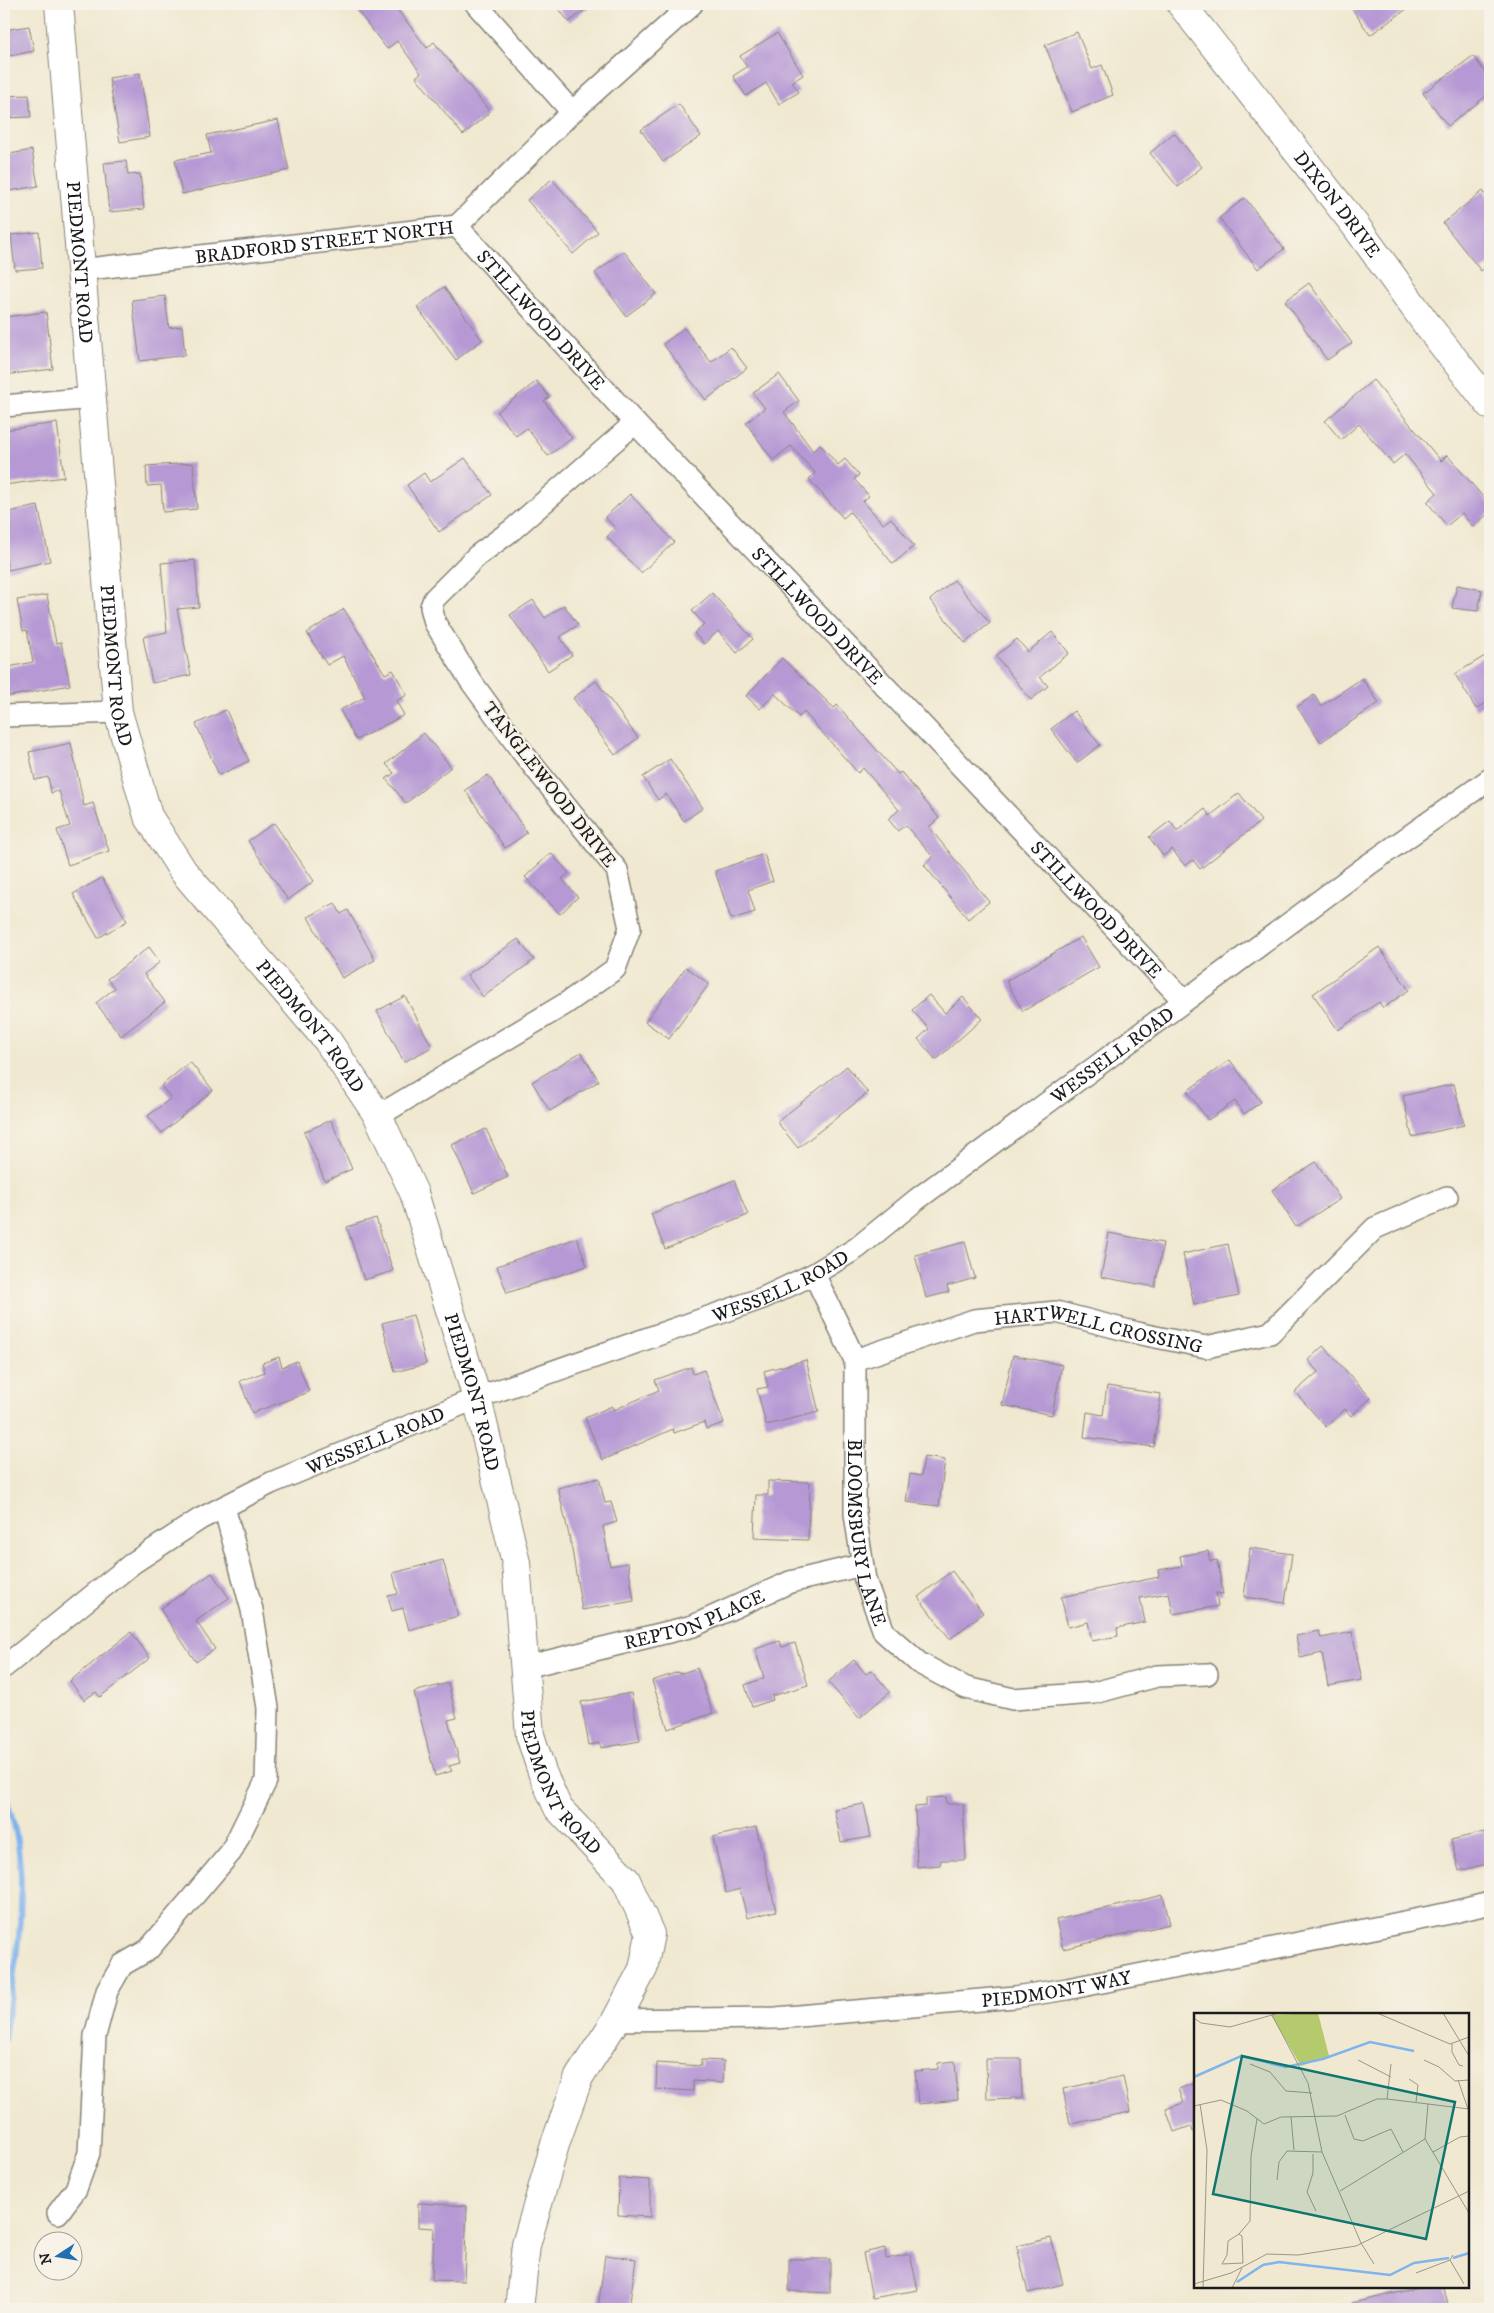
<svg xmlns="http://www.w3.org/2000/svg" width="1494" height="2313" font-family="'IM FELL DW Pica',serif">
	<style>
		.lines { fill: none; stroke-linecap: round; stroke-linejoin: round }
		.stream { stroke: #80b4ed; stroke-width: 5.5 }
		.building { fill: #b699d4 }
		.street-casing { stroke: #868276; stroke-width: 24 }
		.secondary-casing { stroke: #868276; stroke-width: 30 }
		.street { stroke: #fff; stroke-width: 21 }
		.secondary { stroke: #fff; stroke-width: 28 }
		.labels { text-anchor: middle; stroke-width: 4.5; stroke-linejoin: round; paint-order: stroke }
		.street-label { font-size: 19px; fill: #1c1c1c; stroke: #f7f3e8 }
		.inset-river { fill: none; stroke: #80b4ed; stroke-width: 2.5 }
		.inset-road { fill: none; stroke: #9b9688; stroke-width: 1 }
		.view { fill: #0f766e; fill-opacity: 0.15; stroke: #0f766e; stroke-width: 2.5 }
		.inset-edge { fill: none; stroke: #1c1c1c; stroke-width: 2.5 }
	</style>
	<rect width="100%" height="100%" fill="#f7f3e8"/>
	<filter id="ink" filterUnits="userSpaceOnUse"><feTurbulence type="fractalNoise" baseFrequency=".02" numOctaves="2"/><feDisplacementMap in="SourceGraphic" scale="10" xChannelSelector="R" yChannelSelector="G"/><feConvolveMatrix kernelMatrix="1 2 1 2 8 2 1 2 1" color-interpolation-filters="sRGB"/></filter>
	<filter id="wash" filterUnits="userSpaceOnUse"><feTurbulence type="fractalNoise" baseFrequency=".0096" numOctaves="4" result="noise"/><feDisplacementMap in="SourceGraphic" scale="20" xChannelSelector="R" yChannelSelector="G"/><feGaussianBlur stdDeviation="1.12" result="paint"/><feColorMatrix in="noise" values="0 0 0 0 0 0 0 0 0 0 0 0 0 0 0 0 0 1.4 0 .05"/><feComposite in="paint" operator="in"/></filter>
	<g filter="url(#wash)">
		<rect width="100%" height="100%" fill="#f0e8d0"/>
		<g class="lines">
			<path class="stream" d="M 4,1789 C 8,1804 13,1819 16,1834 C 29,1902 14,1973 4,2040"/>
		</g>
		<g id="blocks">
			<path class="building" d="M 352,4 L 393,4 L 427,48 L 434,42 L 490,112 L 463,135 L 416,77 L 421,73 L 397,41 L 387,49 Z
				M 555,4 L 593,4 L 569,22 Z
				M 1349,4 L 1414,4 L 1370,35 Z
				M 29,26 L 34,51 L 4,57 L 4,30 Z
				M 1077,32 L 1092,69 L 1102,65 L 1113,95 L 1072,112 L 1045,45 Z
				M 777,33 L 803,75 L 792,82 L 799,92 L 779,104 L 766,83 L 746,96 L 733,76 L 747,67 L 740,56 Z
				M 1473,56 L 1490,79 L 1490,93 L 1448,126 L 1423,93 Z
				M 140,73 L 150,137 L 120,142 L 109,78 Z
				M 29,95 L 31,117 L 4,118 L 4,96 Z
				M 679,104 L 701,136 L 663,162 L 641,130 Z
				M 278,120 L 289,170 L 182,194 L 175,160 L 211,153 L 207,135 Z
				M 1174,133 L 1202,167 L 1178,187 L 1150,153 Z
				M 32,150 L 38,186 L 4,192 L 4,155 Z
				M 126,161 L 128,175 L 140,174 L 144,209 L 109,212 L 104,163 Z
				M 552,179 L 598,232 L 573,254 L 527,200 Z
				M 1483,191 L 1490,201 L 1490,264 L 1481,271 L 1443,223 Z
				M 1245,198 L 1284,249 L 1258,269 L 1219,218 Z
				M 39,232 L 42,268 L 15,270 L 11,235 Z
				M 624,251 L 656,294 L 626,316 L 595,273 Z
				M 1309,283 L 1352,343 L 1327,360 L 1285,301 Z
				M 444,287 L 482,340 L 456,360 L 417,307 Z
				M 165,296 L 169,328 L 182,326 L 185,355 L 140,361 L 132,300 Z
				M 46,312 L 53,369 L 4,375 L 4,317 Z
				M 684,328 L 711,362 L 731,347 L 747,368 L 706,400 L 663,344 Z
				M 779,374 L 799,401 L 784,412 L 813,451 L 820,444 L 838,465 L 845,459 L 859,475 L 854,479 L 869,496 L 863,501 L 883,524 L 891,518 L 914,546 L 893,564 L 850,512 L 843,518 L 809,479 L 815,473 L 791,446 L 773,460 L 746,423 L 765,408 L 753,393 Z
				M 1373,380 L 1441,461 L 1447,455 L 1490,505 L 1490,512 L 1473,527 L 1462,513 L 1447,526 L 1427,502 L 1437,493 L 1405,454 L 1393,464 L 1359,424 L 1341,440 L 1325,421 Z
				M 537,381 L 549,397 L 544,401 L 572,438 L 548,456 L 527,428 L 516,436 L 497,412 Z
				M 57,423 L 64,477 L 4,485 L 4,430 Z
				M 465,458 L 492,495 L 439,532 L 407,485 L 424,473 L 430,482 Z
				M 193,463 L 197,509 L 163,512 L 161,485 L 147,486 L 146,466 Z
				M 630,494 L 674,542 L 641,573 L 607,537 L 615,528 L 605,517 Z
				M 38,506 L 50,561 L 8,570 L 4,549 L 4,513 Z
				M 195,560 L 199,607 L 177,609 L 191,675 L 152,683 L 143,637 L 167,632 L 161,563 Z
				M 954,580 L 990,623 L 965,643 L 930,600 Z
				M 1457,585 L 1482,590 L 1478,611 L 1452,608 Z
				M 712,593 L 753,639 L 737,653 L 718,631 L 704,644 L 694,633 L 704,624 L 692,611 Z
				M 47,595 L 56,643 L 61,642 L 70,685 L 6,697 L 4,668 L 33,662 L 27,630 L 23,631 L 17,600 Z
				M 533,600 L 545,618 L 564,605 L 578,625 L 560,637 L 572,655 L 548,671 L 510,615 Z
				M 344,609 L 385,674 L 393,670 L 407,695 L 396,701 L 404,715 L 356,740 L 340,710 L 365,697 L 343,656 L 327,665 L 307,633 Z
				M 1052,632 L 1069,653 L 1040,677 L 1048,686 L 1031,700 L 996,656 L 1017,639 L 1028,652 Z
				M 1490,653 L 1490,701 L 1476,709 L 1455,674 Z
				M 782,658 L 834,708 L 837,705 L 898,774 L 901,772 L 939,818 L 929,827 L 989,902 L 968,919 L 924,865 L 933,857 L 905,825 L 898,831 L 888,819 L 899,810 L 863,768 L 858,773 L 804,712 L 799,717 L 775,694 L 760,709 L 746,696 Z
				M 1362,678 L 1379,703 L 1321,742 L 1297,707 L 1314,695 L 1321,706 Z
				M 596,681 L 638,738 L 615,755 L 573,698 Z
				M 226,710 L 249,761 L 219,775 L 196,724 Z
				M 1074,711 L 1100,745 L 1077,763 L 1051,729 Z
				M 424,733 L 451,767 L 406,803 L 386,779 L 394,773 L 386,764 Z
				M 71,743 L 84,806 L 93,803 L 109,851 L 68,865 L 57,830 L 70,826 L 59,791 L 51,793 L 48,777 L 35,780 L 29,752 Z
				M 670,759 L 703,808 L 684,821 L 666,794 L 658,800 L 643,777 Z
				M 488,775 L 527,833 L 505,848 L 465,790 Z
				M 1239,793 L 1261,821 L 1200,869 L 1193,860 L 1185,866 L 1172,849 L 1163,856 L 1149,837 L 1170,821 L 1177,831 L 1205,809 L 1210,816 Z
				M 274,823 L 314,881 L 288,900 L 248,841 Z
				M 551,853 L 569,873 L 562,879 L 578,897 L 560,914 L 525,877 Z
				M 764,854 L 773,881 L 748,890 L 755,912 L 731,919 L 715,871 Z
				M 102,878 L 127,921 L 98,938 L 73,894 Z
				M 335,903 L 341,914 L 348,910 L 375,960 L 342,978 L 308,917 Z
				M 1081,937 L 1099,967 L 1023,1011 L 1006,981 Z
				M 518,939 L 534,960 L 483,997 L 467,975 Z
				M 149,947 L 160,962 L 144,974 L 165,1002 L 121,1036 L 96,1003 L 115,988 L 107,979 Z
				M 1379,947 L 1409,990 L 1383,1008 L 1379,1002 L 1338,1030 L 1313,994 Z
				M 686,967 L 709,984 L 669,1039 L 645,1022 Z
				M 929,995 L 945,1013 L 963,997 L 982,1019 L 936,1060 L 918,1039 L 929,1029 L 912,1010 Z
				M 405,996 L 432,1047 L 404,1062 L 377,1011 Z
				M 581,1052 L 599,1081 L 550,1111 L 532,1082 Z
				M 1230,1060 L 1261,1102 L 1244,1114 L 1235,1101 L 1208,1120 L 1187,1091 Z
				M 190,1062 L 213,1090 L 162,1133 L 148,1116 L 171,1098 L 161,1086 Z
				M 847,1066 L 868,1093 L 798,1148 L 777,1122 Z
				M 1454,1084 L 1464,1125 L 1412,1137 L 1403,1096 Z
				M 331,1120 L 352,1169 L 325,1181 L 304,1132 Z
				M 486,1129 L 508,1177 L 474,1193 L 452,1145 Z
				M 1316,1162 L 1340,1199 L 1296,1227 L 1272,1190 Z
				M 734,1180 L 748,1215 L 665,1249 L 651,1214 Z
				M 376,1218 L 393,1271 L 364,1280 L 347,1227 Z
				M 1109,1233 L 1163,1243 L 1155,1287 L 1101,1277 Z
				M 577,1238 L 587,1266 L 507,1293 L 497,1266 Z
				M 965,1242 L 975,1278 L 947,1286 L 949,1292 L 926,1298 L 915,1255 Z
				M 1228,1244 L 1239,1296 L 1194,1305 L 1183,1254 Z
				M 413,1315 L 426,1364 L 395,1372 L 382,1323 Z
				M 1323,1346 L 1371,1398 L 1351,1416 L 1345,1409 L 1326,1427 L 1295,1392 L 1318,1372 L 1308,1360 Z
				M 1013,1355 L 1062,1365 L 1052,1415 L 1002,1405 Z
				M 279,1357 L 282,1367 L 297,1361 L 309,1392 L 252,1413 L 240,1381 L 265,1372 L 262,1363 Z
				M 806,1360 L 819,1412 L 766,1425 L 757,1389 L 768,1387 L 764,1371 Z
				M 691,1367 L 693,1374 L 704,1370 L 724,1423 L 706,1429 L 704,1422 L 674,1433 L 673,1429 L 603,1460 L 585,1418 L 612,1406 L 614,1410 L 659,1390 L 655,1380 Z
				M 1107,1386 L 1161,1394 L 1154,1447 L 1084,1437 L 1087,1412 L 1103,1415 Z
				M 924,1457 L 945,1460 L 939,1506 L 906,1502 L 910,1474 L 921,1476 Z
				M 599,1478 L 605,1503 L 611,1502 L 617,1522 L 603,1526 L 610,1566 L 628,1563 L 634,1601 L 582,1610 L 571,1544 L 558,1488 Z
				M 768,1481 L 810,1482 L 808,1540 L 754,1538 L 756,1495 L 768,1495 Z
				M 1250,1548 L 1292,1554 L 1285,1603 L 1244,1597 Z
				M 1208,1551 L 1210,1561 L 1217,1560 L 1223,1594 L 1216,1593 L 1218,1606 L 1173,1614 L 1169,1593 L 1140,1598 L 1145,1622 L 1117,1628 L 1118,1636 L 1092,1641 L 1088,1622 L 1068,1627 L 1061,1597 L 1159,1577 L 1158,1570 L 1182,1566 L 1180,1556 Z
				M 443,1560 L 458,1616 L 409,1630 L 403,1608 L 392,1611 L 388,1596 L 398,1594 L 393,1573 Z
				M 952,1571 L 983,1613 L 950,1639 L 918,1597 Z
				M 212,1573 L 229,1598 L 196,1621 L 215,1649 L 196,1662 L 160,1609 Z
				M 1319,1631 L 1321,1638 L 1352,1632 L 1362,1680 L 1328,1686 L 1322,1653 L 1300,1658 L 1296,1636 Z
				M 131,1632 L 150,1658 L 100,1697 L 96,1692 L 84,1700 L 70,1681 Z
				M 780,1641 L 782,1647 L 795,1643 L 808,1685 L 772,1696 L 773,1700 L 752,1707 L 745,1685 L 764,1678 L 755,1649 Z
				M 854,1660 L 866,1674 L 871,1670 L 890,1692 L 859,1718 L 828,1682 Z
				M 697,1668 L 713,1713 L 668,1729 L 652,1681 L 678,1672 L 679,1674 Z
				M 448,1683 L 457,1718 L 448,1720 L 460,1763 L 449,1766 L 452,1771 L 435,1776 L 414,1692 Z
				M 631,1693 L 640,1741 L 601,1748 L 600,1743 L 589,1745 L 581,1702 Z
				M 946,1797 L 947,1804 L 963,1804 L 966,1860 L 941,1860 L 940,1865 L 917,1867 L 915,1807 L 926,1806 L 926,1798 Z
				M 864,1804 L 871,1837 L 841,1842 L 834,1809 Z
				M 756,1827 L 776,1911 L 747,1918 L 740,1889 L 726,1893 L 713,1837 Z
				M 1484,1832 L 1490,1863 L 1459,1871 L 1451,1840 Z
				M 1163,1895 L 1170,1924 L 1063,1949 L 1056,1920 Z
				M 986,2059 L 1021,2059 L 1022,2098 L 987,2099 Z
				M 701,2060 L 724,2061 L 723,2083 L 693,2081 L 693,2091 L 656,2089 L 657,2063 L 701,2066 Z
				M 955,2061 L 958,2100 L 918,2104 L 915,2071 L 938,2069 L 938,2063 Z
				M 1123,2076 L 1130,2112 L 1070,2124 L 1063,2089 Z
				M 1195,2083 L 1195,2131 L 1193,2132 L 1191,2126 L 1174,2132 L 1166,2109 L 1183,2103 L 1178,2089 Z
				M 619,2178 L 650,2180 L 650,2217 L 618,2215 Z
				M 418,2203 L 467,2206 L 464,2281 L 432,2280 L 434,2228 L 418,2227 Z
				M 1051,2238 L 1063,2284 L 1028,2293 L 1017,2246 Z
				M 885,2248 L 886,2259 L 910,2254 L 918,2290 L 872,2298 L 863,2253 Z
				M 605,2255 L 636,2259 L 629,2309 L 598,2309 Z
				M 789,2259 L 830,2259 L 830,2293 L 789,2291 Z
				M 1423,2287 L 1444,2287 L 1449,2309 L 1352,2309 L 1352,2303 Z"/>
		</g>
	</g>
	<g filter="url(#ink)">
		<use href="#blocks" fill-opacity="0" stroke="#868276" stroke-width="1"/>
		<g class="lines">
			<g class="street-casing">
				<g id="street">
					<path d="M 476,4 L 572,112"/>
					<path id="s1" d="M 457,226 L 635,423 L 1184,1001"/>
					<path id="s2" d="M 80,270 L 457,226 L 572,112 L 692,4"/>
					<path d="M 4,406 L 92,398"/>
					<path d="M 4,716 L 118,712"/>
					<path d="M 378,1116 L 565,1004 L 615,969 L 630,928 L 617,870 L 523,753 L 470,680 L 435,623 L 431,607 L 434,599 L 477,556 L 512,530 L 635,423"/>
					<path id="s3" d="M 814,1274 L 855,1360 L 855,1514 L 865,1580 L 884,1632 L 919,1663 L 966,1688 L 1013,1699 L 1094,1693 L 1157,1676 L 1207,1674"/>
					<path id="s4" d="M 855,1360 L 974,1320 L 1056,1312 L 1141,1334 L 1206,1347 L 1270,1333 L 1375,1228 L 1447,1197"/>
					<path id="s5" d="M 4,1667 L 133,1563 L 200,1519 L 271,1483 L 477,1398 L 763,1298 L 814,1274 L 857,1248 L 916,1200 L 1368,865 L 1490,779"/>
					<path id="s6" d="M 525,1667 L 693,1626 L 790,1582 L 862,1565"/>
					<path id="s7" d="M 616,2020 L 776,2018 L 1015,1997 L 1067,1989 L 1450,1913 L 1490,1903"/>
					<path d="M 58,2213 L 76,2189 L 89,2153 L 95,2036 L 107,1991 L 122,1965 L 148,1950 L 231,1852 L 266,1781 L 268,1708 L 252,1610 L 224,1507"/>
				</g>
			</g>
			<g class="secondary-casing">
				<g id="secondary">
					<path id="s8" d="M 59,4 L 118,712 L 148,816 L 183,871 L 327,1040 L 378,1116 L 414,1193 L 477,1398 L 516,1563 L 530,1735 L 542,1772 L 558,1808 L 626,1880 L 650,1934 L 643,1969 L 616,2020 L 579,2077 L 556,2141 L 526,2245 L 519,2309"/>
					<path id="s9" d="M 1181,4 L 1355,225 L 1428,326 L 1490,405"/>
				</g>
			</g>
			<use href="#street" class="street"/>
			<use href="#secondary" class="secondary"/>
		</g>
	</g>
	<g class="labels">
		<g class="street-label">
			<text dy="7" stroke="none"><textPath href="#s9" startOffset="254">DIXON DRIVE</textPath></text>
			<text dy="7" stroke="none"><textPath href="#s2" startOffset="246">BRADFORD STREET NORTH</textPath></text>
			<text dy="7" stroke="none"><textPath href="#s8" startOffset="259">PIEDMONT ROAD</textPath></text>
			<text dy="7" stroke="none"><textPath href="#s1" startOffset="126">STILLWOOD DRIVE</textPath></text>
			<text dy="7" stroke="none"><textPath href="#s1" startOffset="531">STILLWOOD DRIVE</textPath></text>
			<text dy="7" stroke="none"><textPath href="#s8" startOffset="664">PIEDMONT ROAD</textPath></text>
			<text transform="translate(550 784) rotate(52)" y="7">TANGLEWOOD DRIVE</text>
			<text dy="7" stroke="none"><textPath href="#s1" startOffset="936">STILLWOOD DRIVE</textPath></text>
			<text dy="7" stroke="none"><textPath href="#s8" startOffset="1085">PIEDMONT ROAD</textPath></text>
			<text dy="7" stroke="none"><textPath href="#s5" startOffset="1278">WESSELL ROAD</textPath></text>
			<text dy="7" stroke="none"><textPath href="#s5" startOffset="872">WESSELL ROAD</textPath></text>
			<text dy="7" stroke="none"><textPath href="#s4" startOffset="252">HARTWELL CROSSING</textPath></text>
			<text dy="7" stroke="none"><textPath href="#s8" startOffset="1490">PIEDMONT ROAD</textPath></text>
			<text dy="7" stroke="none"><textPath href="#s5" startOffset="438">WESSELL ROAD</textPath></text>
			<text dy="7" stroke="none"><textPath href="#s3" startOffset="269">BLOOMSBURY LANE</textPath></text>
			<text dy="7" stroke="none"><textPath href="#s6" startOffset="176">REPTON PLACE</textPath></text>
			<text dy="7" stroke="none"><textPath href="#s8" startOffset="1895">PIEDMONT ROAD</textPath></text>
			<text dy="7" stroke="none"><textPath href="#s7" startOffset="442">PIEDMONT WAY</textPath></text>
		</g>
	</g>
	<g transform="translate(1194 2013)">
		<rect width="275" height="275" fill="#f0e8d0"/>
		<path d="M 124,0 L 135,43 L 107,53 L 77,2 Z" fill="#b5c96d"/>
		<path class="inset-river" d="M 0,64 L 47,43 L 92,54 L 129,46 L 176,29 L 220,38M 259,245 L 275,240M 43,269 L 69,252 L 85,249 L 196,262 L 220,250 L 255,245"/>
		<path class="inset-road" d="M 151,0 L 182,0M 183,0 L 256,31 L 275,24M 249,0 L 275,43M 78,2 L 114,70 L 128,139 L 167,230 L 180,251M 0,5 L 7,10 L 36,14 L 85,0M 258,30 L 258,39 L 265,52 L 269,53M 164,47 L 197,64M 230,47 L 245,54 L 261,68 L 275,67M 56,51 L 76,59 L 92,78 L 118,80M 215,66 L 224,72 L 222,89M 264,67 L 274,96M 193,86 L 197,51M 6,91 L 13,137 L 9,275M 234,91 L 231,126 L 275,200M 0,93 L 27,87 L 53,98 L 70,111 L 87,104 L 143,103 L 183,86 L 193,86 L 275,96M 151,102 L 160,126 L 169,128 L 197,116 L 209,139M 97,104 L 100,137M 239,139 L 266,124 L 275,123M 119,141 L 119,160 L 113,179 L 122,198M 83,167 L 85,149 L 93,138 L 128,139M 146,178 L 231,126M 45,221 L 56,208 L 57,143 L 63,106M 45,221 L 48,223 L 49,250 L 28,251 L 33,242 L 34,228 ZM 256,247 L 270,271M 222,260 L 256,247 L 259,242M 0,271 L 37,260 L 73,241 L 104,242 L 162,233 L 275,178M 38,275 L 48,255"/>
		<path class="view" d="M 48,43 L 261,89 L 232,226 L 19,181 Z"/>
		<rect width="275" height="275" class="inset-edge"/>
	</g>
	<rect width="1494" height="2313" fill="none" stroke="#f7f3e8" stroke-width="20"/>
	<g transform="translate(58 2256) rotate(258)"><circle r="24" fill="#f7f3e8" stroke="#9f9d96"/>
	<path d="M0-4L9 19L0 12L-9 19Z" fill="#1f6fb2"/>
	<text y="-8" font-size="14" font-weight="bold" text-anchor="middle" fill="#1c1c1c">N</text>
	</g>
</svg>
